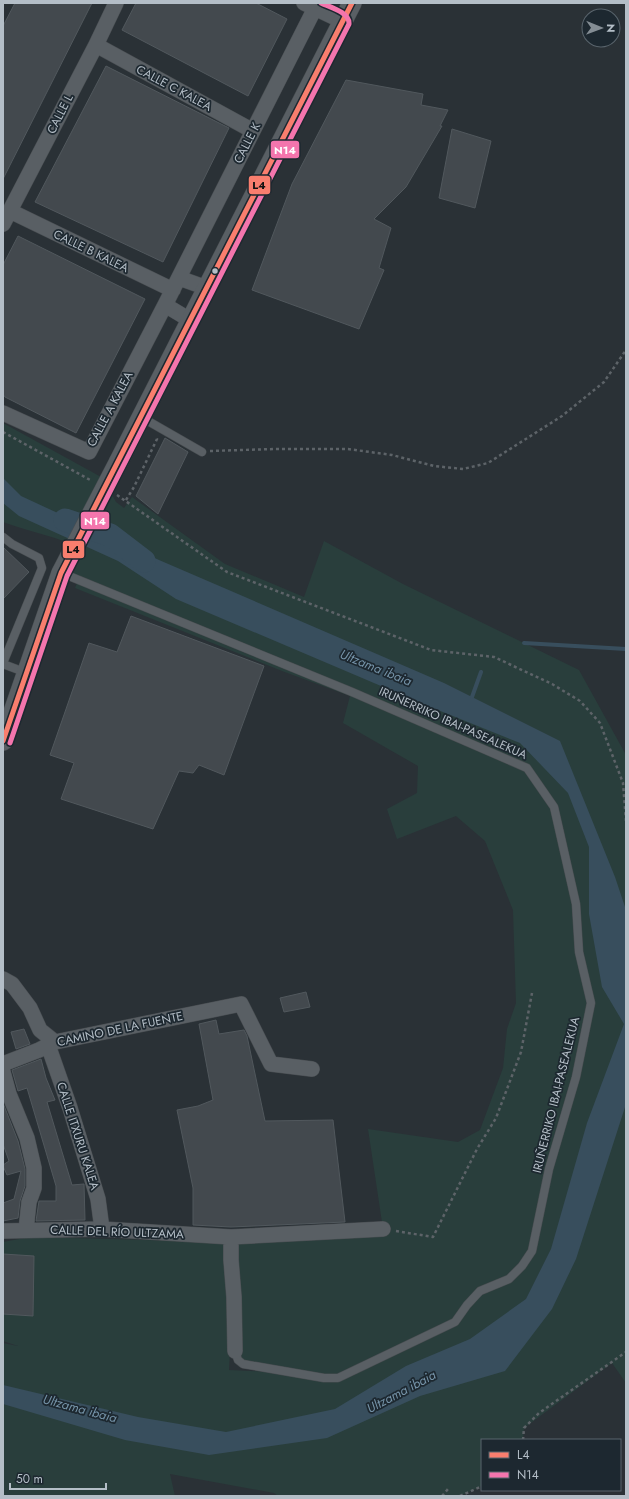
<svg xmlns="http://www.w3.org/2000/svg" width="629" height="1499" font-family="Jost,sans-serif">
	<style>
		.green { fill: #293e3c; fill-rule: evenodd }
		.water { fill: #384e5d }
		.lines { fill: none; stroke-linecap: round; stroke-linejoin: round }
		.stream { stroke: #384e5d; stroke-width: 4 }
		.river { stroke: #384e5d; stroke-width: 23 }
		.building { fill: #43494e; stroke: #51585d }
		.service-casing { stroke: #484d51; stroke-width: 9 }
		.minor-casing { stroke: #484d51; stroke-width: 16 }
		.tertiary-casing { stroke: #484d51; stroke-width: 20 }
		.path { stroke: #5d6368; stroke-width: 2.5; stroke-dasharray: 3 3; stroke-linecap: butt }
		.service { stroke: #595f64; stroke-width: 8 }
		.minor { stroke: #595f64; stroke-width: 15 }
		.tertiary { stroke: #595f64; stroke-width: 19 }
		.tertiary-bridge-casing { stroke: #484d51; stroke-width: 20; stroke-linecap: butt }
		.tertiary-bridge { stroke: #595f64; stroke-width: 19 }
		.bus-1-casing { stroke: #1d2830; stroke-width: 8 }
		.bus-2-casing { stroke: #1d2830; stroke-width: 8 }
		.bus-1 { stroke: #f97e6e; stroke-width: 5 }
		.bus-2 { stroke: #f475ad; stroke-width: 5 }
		.bus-dot { fill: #b4bec7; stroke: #1d2830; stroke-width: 1.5 }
		.labels { text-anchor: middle; stroke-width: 3.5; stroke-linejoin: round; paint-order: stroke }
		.street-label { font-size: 12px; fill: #b4bec7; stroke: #1d2830 }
		.water-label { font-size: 13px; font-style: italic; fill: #7694a9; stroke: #1d2830 }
		.line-badge { stroke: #1d2830; stroke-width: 1.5 }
		.badge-label { font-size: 11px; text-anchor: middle; font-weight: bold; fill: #fff }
		.pale-badge-label { font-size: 11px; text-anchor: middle; font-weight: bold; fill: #111 }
	</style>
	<rect width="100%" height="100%" fill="#2a3136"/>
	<path class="green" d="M 3,423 L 103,478 L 116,502 L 124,508 L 132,497 L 225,564 L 304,597 L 324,541 L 403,584 L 579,670 L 626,755 L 626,1383 L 612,1363 L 524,1428 L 523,1440 L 482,1440 L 482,1486 L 460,1496 L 278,1496 L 274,1493 L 170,1474 L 175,1496 L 3,1496 L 3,1343 L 18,1346 L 3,1341 L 3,1242 L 30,1237 L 224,1242 L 383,1229 L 368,1129 L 458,1142 L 480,1130 L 503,1068 L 507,1029 L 516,1003 L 513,910 L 485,841 L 456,816 L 397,839 L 387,809 L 417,793 L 418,766 L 343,723 L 350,696 L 282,671 L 75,588 L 79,578 L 69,576 L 84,549 C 58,537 30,532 3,522 ZM 230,1351 L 240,1361 L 298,1373 L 229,1370 Z"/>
	<path class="water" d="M 3,478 L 21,496 L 159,560 L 444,683 L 560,741 L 615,877 L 626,910 L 626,1104 L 576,1259 L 552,1309 L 505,1371 L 420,1396 L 327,1438 L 209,1455 L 125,1440 L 3,1404 L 3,1385 L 138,1417 L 226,1432 L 335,1409 L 406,1366 L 470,1339 L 526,1299 L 551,1249 L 587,1123 L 624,1024 L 602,987 L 589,914 L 589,847 L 568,793 L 520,743 L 428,706 L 176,599 L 118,561 L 19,516 L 3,503 Z"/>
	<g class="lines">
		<path class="stream" d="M 524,643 L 626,649
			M 472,697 L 481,672"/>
		<path class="river" d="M 65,520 L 110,535 L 144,561"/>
	</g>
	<path class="building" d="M 15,3 L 92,3 L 3,179 L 3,26 Z
		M 136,3 L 256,3 L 287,19 L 248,96 L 122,30 Z
		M 106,66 L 229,128 L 163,262 L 35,202 Z
		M 346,80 L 423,94 L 421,105 L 448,110 L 440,126 L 442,126 L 406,187 L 374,219 L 391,228 L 379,268 L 384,270 L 359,329 L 252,290 L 292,184 Z
		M 452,129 L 491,141 L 475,208 L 439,198 Z
		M 18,236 L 145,299 L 76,433 L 5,397 L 3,394 L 3,265 Z
		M 165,438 L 188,452 L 158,514 L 136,496 Z
		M 3,547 L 29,572 L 3,599 Z
		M 131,616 L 264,666 L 224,775 L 199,765 L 193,773 L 179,771 L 153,829 L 61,799 L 74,763 L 50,755 L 89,643 L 117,652 Z
		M 306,992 L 310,1007 L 284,1012 L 280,998 Z
		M 216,1020 L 219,1034 L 244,1030 L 247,1036 L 265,1121 L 333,1120 L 345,1222 L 231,1227 L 193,1225 L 193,1188 L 177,1110 L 198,1106 L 213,1100 L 199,1024 Z
		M 24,1029 L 30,1044 L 16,1049 L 11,1032 Z
		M 41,1059 L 46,1078 L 55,1100 L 47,1102 L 72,1185 L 84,1184 L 85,1220 L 36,1221 L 39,1201 L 56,1201 L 56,1186 L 27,1088 L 18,1091 L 12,1070 Z
		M 3,1103 L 18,1141 L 25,1169 L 25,1186 L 20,1201 L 18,1218 L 3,1221 L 3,1203 L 14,1199 L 21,1171 L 7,1175 L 3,1166 L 3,1165 L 9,1161 L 3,1144 Z
		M 3,1254 L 34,1256 L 33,1316 L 3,1314 Z"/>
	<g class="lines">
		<g class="service-casing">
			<path id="service" d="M 141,417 L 202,452
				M 3,537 L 12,544 L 39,558 L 42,568 L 3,663
				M 69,576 L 352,692 L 527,768 L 554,807 L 576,904 L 579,952 L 591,1003 L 576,1077 L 549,1169 L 532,1251 L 522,1266 L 509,1279 L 480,1291 L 467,1305 L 455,1322 L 338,1378 L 324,1378 L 243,1364 L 238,1360 L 235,1351
				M 3,664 L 27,673"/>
		</g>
		<g class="minor-casing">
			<path id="minor" d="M 304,3 L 342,21
				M 96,45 L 253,131
				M 10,211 L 173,290
				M 3,224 L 96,45 L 116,3
				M 179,278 L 207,288
				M 165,305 L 190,320
				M 3,413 L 89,452 L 165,305 L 315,8
				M 3,979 L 12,984 L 30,1008 L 40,1030 L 55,1042
				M 48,1045 L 70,1108 L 98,1199 L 102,1229
				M 3,1064 L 39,1050 L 55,1042 L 241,1004 L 271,1064 L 312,1069
				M 3,1072 L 9,1094 L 27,1138 L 34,1168 L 34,1188 L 29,1202 L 26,1230
				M 3,1231 L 102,1229 L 231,1237 L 383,1229
				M 231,1237 L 231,1260 L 234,1297 L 235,1351"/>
		</g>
		<g class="tertiary-casing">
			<path id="tertiary" d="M 119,461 L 352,3
				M 3,741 L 61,573"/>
		</g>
		<path class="path" d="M 3,432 L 92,481
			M 210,451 L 274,449 L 348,449 L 392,455 L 434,466 L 463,469 L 488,463 L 562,416 L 604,382 L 626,350
			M 117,495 L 227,572 L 431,650 L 494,657 L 552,684 L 580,701 L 600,723 L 623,783 L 626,821
			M 126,500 L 134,487 L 157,439 L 156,436
			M 396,1231 L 433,1237 L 477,1149 L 496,1118 L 521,1052 L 532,993
			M 523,1440 L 524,1428 L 539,1413 L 626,1352
			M 442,1496 L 448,1489
			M 460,1496 L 482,1486"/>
		<use href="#service" class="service"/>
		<use href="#minor" class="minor"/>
		<use href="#tertiary" class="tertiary"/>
		<g class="tertiary-bridge-casing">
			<path id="tertiary-bridge" d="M 61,573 L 119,461"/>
		</g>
		<use href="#tertiary-bridge" class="tertiary-bridge"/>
		<g class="bus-1-casing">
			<path id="bus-1" d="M 3,741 L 61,573 L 352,3"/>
		</g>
		<g class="bus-2-casing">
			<path id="bus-2" d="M 10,743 L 67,576 L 349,24 C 350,12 329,7 321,3"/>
		</g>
		<use href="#bus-1" class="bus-1"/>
		<use href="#bus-2" class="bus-2"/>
	</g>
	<circle class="bus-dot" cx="215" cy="271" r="3.5"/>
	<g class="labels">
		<g class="street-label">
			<text transform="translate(174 88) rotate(28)" y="4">CALLE C KALEA</text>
			<text transform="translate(60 114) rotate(-63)" y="4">CALLE L</text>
			<text transform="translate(247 143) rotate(-63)" y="4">CALLE K</text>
			<text transform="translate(91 251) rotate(26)" y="4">CALLE B KALEA</text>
			<text transform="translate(110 409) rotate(-62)" y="4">CALLE A KALEA</text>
			<text transform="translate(453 723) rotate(24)" y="4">IRUÑERRIKO IBAI-PASEALEKUA</text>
			<text transform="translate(120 1029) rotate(-12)" y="4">CAMINO DE LA FUENTE</text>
			<text transform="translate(556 1095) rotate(-76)" y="4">IRUÑERRIKO IBAI-PASEALEKUA</text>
			<text transform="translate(78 1136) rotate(72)" y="4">CALLE ITXURU KALEA</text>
			<text transform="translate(117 1232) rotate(2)" y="4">CALLE DEL RÍO ULTZAMA</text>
		</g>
		<g class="water-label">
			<text transform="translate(376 667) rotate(22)" y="5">Ultzama ibaia</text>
			<text transform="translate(401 1391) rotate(-28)" y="5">Ultzama ibaia</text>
			<text transform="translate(80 1408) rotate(15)" y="5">Ultzama ibaia</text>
		</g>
	</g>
	<g class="line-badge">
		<rect x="270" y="140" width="30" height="19" rx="4" fill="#f475ad"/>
		<rect x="248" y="175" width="23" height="20" rx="4" fill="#f97e6e"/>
		<rect x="80" y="511" width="30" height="19" rx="4" fill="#f475ad"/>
		<rect x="62" y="540" width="23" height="19" rx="4" fill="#f97e6e"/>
	</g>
	<g class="badge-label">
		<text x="285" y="154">N14</text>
		<text x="95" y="525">N14</text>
	</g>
	<g class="pale-badge-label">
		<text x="259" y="189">L4</text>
		<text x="73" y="553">L4</text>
	</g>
	<rect width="629" height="1499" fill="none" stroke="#b4bec7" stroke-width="8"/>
	<rect x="481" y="1439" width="140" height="52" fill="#1d2830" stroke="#59646c"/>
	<rect x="489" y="1452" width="20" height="6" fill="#f97e6e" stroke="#59646c"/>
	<text x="517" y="1459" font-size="12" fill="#b4bec7">L4</text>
	<rect x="489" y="1472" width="20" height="6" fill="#f475ad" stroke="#59646c"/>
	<text x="517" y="1479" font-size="12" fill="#b4bec7">N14</text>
	<g transform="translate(601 28) rotate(91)"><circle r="19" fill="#1d2830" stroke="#59646c"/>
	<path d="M0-3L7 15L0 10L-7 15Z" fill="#848d94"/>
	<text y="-6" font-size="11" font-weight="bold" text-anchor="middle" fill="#b4bec7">N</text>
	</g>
	<path d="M10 1483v6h96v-6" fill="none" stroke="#b4bec7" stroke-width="2"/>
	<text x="16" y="1483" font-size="12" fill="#b4bec7" stroke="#1d2830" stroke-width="3" paint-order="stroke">50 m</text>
</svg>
